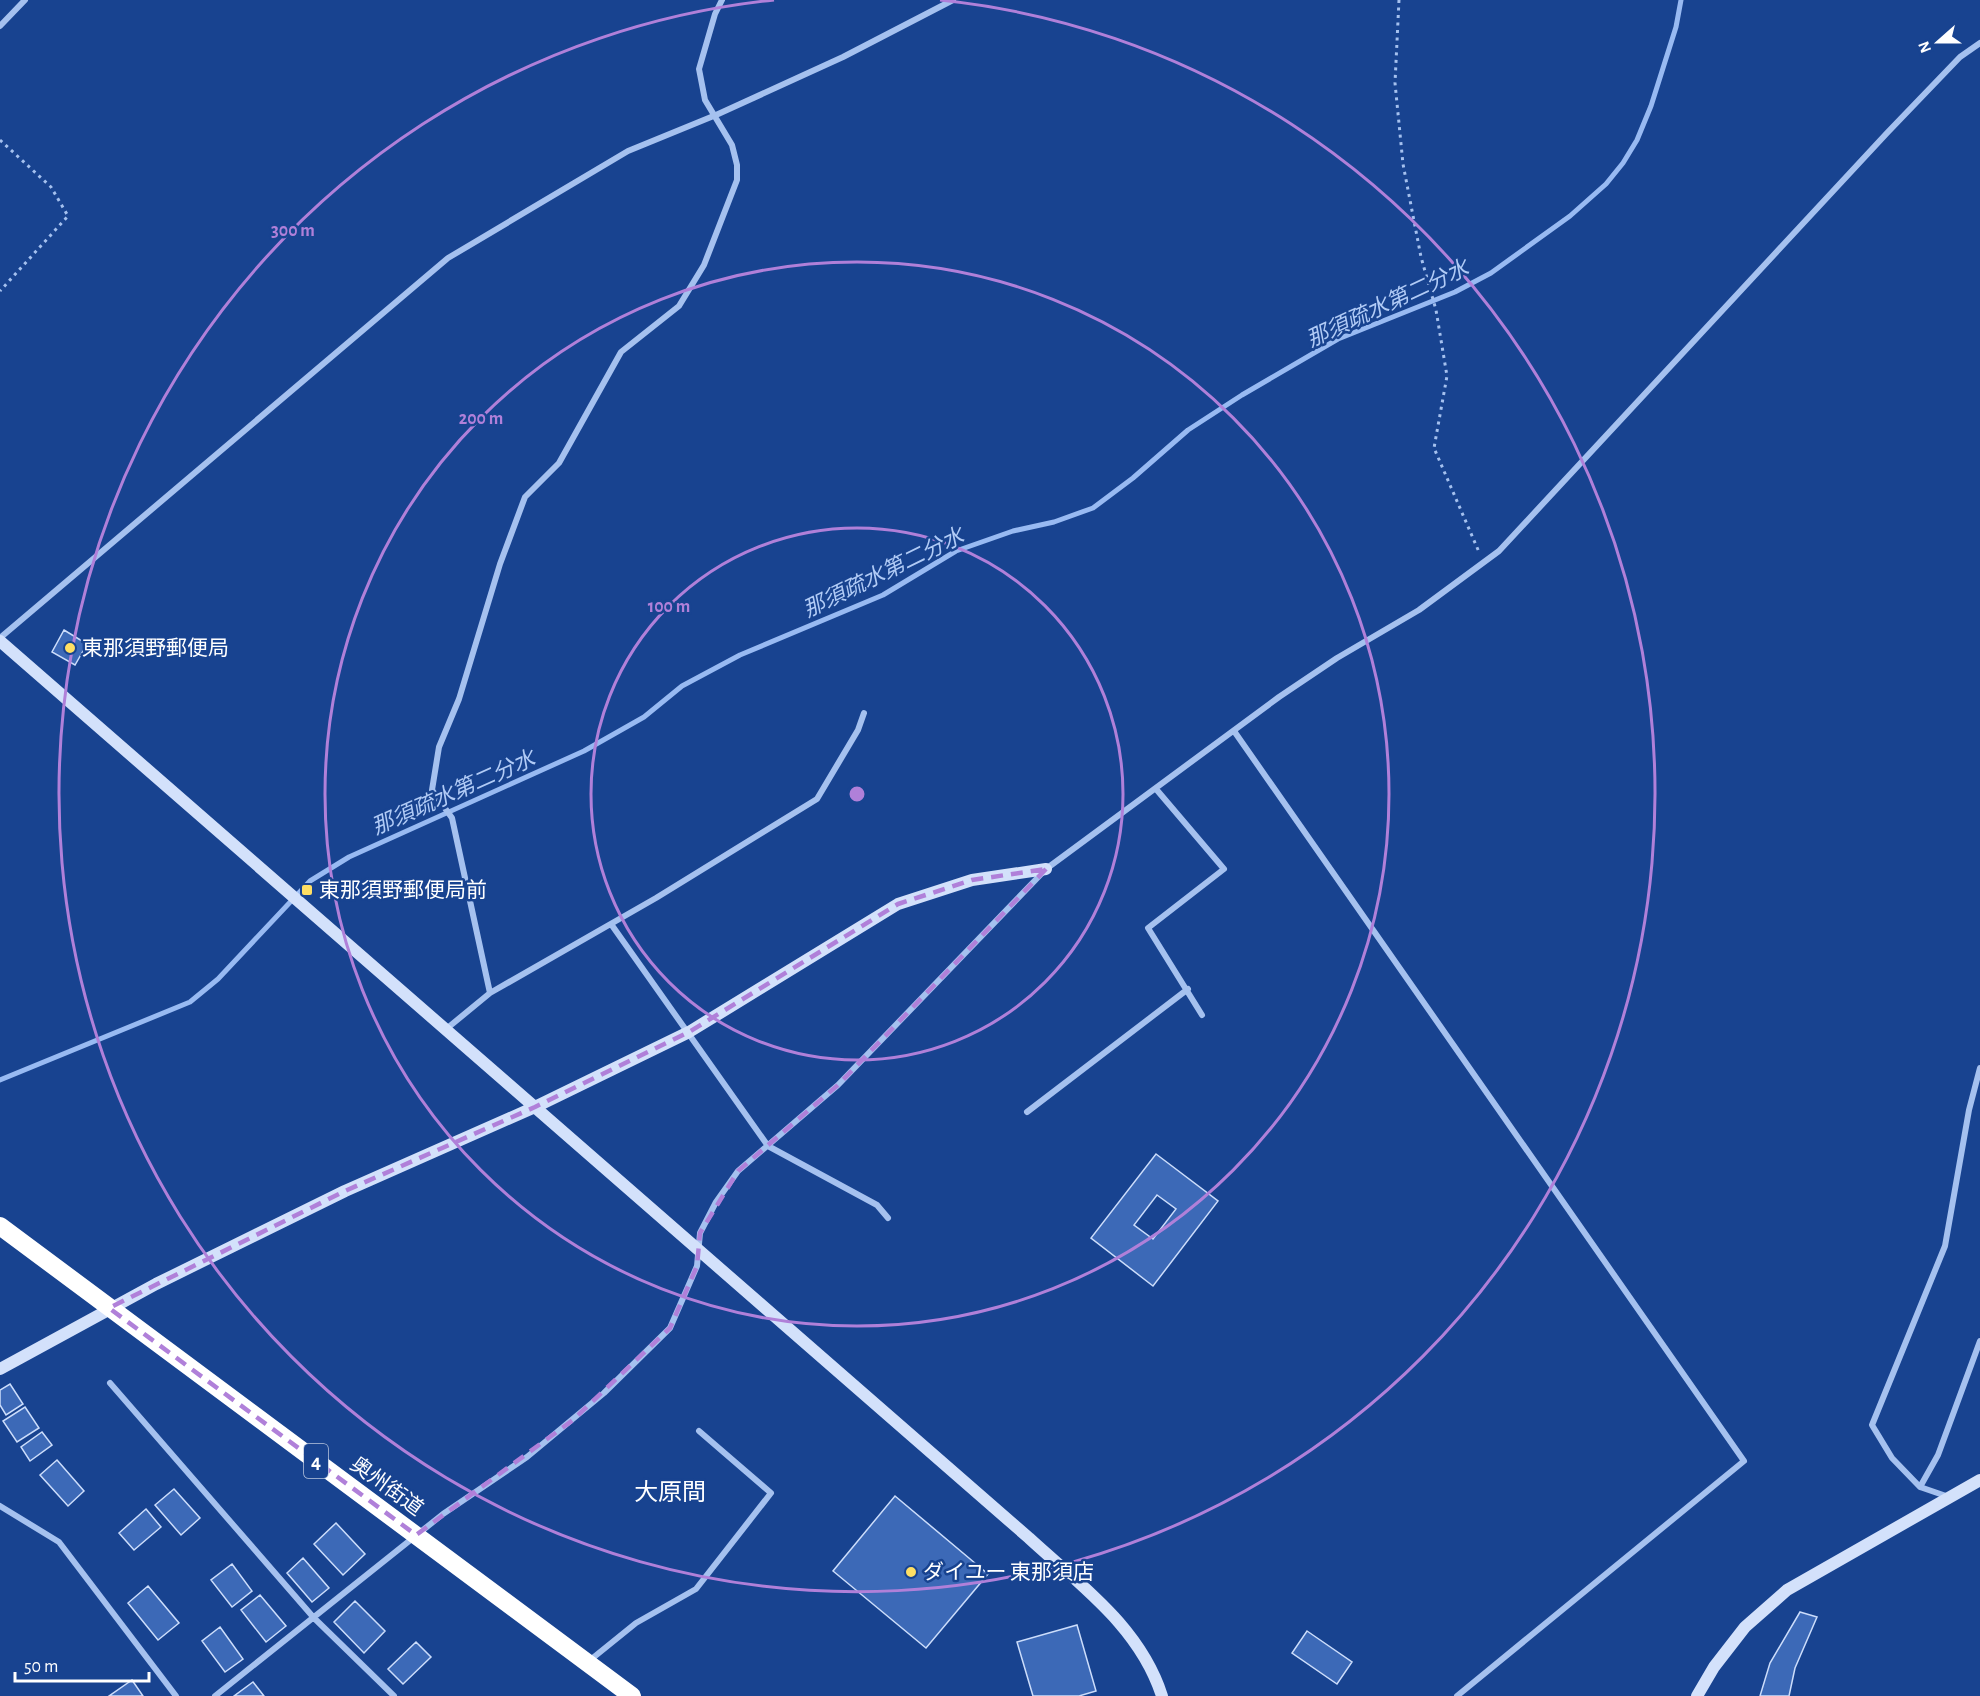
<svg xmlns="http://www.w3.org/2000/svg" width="1980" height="1696" font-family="'Alegreya Sans','Noto Sans JP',sans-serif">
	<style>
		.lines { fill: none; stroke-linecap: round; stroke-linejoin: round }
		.stream { stroke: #98baf2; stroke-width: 5 }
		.building { fill: #3c69b7; stroke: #ccddfb; stroke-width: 1.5; fill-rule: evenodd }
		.path { stroke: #a5c1ef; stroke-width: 3; stroke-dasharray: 3 4.5; stroke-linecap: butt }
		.street { stroke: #a5c1ef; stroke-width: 6 }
		.secondary { stroke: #d3e1fb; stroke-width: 12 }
		.highway { stroke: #fff; stroke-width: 18 }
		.marked { fill: none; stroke: #b080d9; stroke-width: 4.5; stroke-dasharray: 12 8; stroke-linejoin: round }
		.ring { fill: none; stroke: #b080d9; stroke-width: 3 }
		.poi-dot { fill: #ffdf64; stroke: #184390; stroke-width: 2 }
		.labels { text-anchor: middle; stroke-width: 5; stroke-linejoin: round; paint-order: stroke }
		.shield { fill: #184390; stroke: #bac7de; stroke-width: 1.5 }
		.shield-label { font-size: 20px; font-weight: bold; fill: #fff }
		.poi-label { font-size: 21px; fill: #fff; stroke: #184390; text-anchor: start }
		.street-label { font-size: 21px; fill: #fff; stroke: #184390 }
		.water-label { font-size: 22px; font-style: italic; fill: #b1cbf6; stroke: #184390 }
		.quarter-label { font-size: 24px; fill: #fff; stroke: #184390 }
		.centre { fill: #b080d9; stroke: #184390; stroke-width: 3 }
		.ring-label { font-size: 18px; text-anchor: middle; font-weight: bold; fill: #b080d9; stroke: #184390; stroke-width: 5; stroke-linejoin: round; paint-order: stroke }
	</style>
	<rect width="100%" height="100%" fill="#184390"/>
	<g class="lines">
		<path class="stream" d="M 0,1080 L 190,1002 L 218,979 L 310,881 L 349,857 L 584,751 L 644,717 L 682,686 L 740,655 L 883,595 L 956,551 L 1013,531 L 1054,522 L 1093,508 L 1133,478 L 1188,430 L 1242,395 L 1338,339 L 1455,292 L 1491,273 L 1570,216 L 1606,184 L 1623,163 L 1637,140 L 1651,106 L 1676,27 L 1681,0"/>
	</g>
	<path class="building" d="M 64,630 L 87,644 L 75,665 L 52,652 Z
		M 1156,1154 L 1218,1201 L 1153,1286 L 1091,1238 ZM 1157,1195 L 1176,1209 L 1153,1239 L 1134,1225 Z
		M 10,1384 L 23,1404 L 6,1415 L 0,1405 L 0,1390 Z
		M 25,1407 L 39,1428 L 17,1442 L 3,1421 Z
		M 42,1432 L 52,1445 L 30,1461 L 21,1447 Z
		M 57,1460 L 84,1491 L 68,1506 L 40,1475 Z
		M 174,1489 L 200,1518 L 181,1535 L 155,1505 Z
		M 895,1496 L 988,1574 L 926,1648 L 833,1571 Z
		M 146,1509 L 161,1527 L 134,1550 L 119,1533 Z
		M 336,1523 L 365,1554 L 343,1575 L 314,1544 Z
		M 303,1558 L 329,1588 L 312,1602 L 287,1573 Z
		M 232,1564 L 252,1591 L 232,1607 L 211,1580 Z
		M 148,1586 L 179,1623 L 158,1640 L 128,1603 Z
		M 260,1595 L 286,1626 L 266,1642 L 241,1610 Z
		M 355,1601 L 385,1631 L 364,1653 L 334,1622 Z
		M 1800,1612 L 1817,1617 L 1795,1668 L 1789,1696 L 1760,1696 L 1770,1663 Z
		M 1077,1625 L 1096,1691 L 1079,1696 L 1033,1696 L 1017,1642 Z
		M 220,1627 L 243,1659 L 225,1672 L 202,1641 Z
		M 1307,1631 L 1352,1662 L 1337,1684 L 1292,1653 Z
		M 416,1642 L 431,1657 L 403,1684 L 388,1669 Z
		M 132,1680 L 143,1696 L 109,1696 Z
		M 253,1682 L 264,1696 L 234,1696 Z"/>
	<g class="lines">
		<path class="path" d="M 1399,0 L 1395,83 L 1403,164 L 1421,257 L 1436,310 L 1447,376 L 1434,448 L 1479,552
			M 0,140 L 51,187 L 68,216 L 0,291"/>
		<path class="street" d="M 0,26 L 25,0
			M 0,638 L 448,258 L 628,151 L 716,115 L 843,57 L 953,0
			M 1234,731 L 1744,1461 L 1457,1696
			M 1156,789 L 1224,869 L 1148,928 L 1202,1015
			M 611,924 L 768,1146 L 877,1205 L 888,1218
			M 490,993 L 656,898 L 817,799 L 858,730 L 864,713
			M 445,1030 L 490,993 L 452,818 L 432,790 L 439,747 L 459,699 L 500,564 L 525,497 L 559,463 L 621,352 L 679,306 L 704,265 L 737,180 L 737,165 L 732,145 L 705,100 L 699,69 L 715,14 L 722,0
			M 1027,1112 L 1188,989
			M 110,1383 L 314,1618 L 394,1696
			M 1920,1487 L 1938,1455 L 1980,1341
			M 1949,1497 L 1920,1487 L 1892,1458 L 1872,1425 L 1945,1246 L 1969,1110 L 1980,1068
			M 0,1506 L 59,1542 L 176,1696
			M 589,1661 L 636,1623 L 696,1589 L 771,1493 L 699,1431
			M 215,1696 L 443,1514 L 527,1457 L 604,1393 L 670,1328 L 697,1266 L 700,1233 L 716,1202 L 738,1171 L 838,1085 L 1046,869 L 1279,697 L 1337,658 L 1419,610 L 1499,551 L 1887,133 L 1960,57 L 1980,43"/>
		<path class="secondary" d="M 0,641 L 1029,1538 C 1080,1585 1140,1627 1162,1696
			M 0,1369 L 156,1284 L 345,1191 L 535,1107 L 689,1032 L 898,904 L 972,880 L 1046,869
			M 1697,1696 L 1714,1667 L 1745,1627 L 1787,1590 L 1980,1480"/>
		<path class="highway" d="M 0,1226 L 632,1696"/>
	</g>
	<path class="marked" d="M 1046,869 L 838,1085 L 738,1171 L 700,1233 L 697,1266 L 670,1328 L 573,1420 L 416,1535 L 109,1308 L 345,1191 L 535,1107 L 689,1032 L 898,904 L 972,880 Z"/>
	<g class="ring">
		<circle cx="857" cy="794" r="266"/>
		<circle cx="857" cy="794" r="532"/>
		<path d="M940 0A798 798 0 1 1 774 0"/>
	</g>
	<g class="poi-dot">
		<circle cx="70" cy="648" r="6"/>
		<rect x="301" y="884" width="12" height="12" rx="3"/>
		<circle cx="911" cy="1572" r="6"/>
	</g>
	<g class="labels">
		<rect class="shield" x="304" y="1444" width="24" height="34" rx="4.5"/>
		<g class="shield-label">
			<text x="316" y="1468">4</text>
		</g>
		<g class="poi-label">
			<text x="82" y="655">東那須野郵便局</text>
			<text x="319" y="897">東那須野郵便局前</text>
			<text x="923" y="1579">ダイユー 東那須店</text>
		</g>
		<g class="street-label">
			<text transform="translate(387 1486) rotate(36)" y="7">奥州街道</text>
		</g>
		<g class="water-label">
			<text transform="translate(1387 303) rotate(-25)" y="8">那須疏水第二分水</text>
			<text transform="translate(883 572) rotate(-26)" y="8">那須疏水第二分水</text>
			<text transform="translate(453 792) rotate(-24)" y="8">那須疏水第二分水</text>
		</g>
		<g class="quarter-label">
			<text x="670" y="1500">大原間</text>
		</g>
	</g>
	<circle cx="857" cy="794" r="9" class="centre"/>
	<g class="ring-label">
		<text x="293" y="236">300 m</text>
		<text x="481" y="424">200 m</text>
		<text x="669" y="612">100 m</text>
	</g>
	<g transform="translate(1938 42) rotate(249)" stroke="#184390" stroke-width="4.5" paint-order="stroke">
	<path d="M0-4.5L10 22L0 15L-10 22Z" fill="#ffffff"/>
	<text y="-9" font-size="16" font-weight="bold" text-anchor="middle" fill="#ffffff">N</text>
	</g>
	<path d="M15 1672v9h134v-9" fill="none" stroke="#ffffff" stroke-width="3"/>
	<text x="24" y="1672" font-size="18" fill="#ffffff" stroke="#184390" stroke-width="4.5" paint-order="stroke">50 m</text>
</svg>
